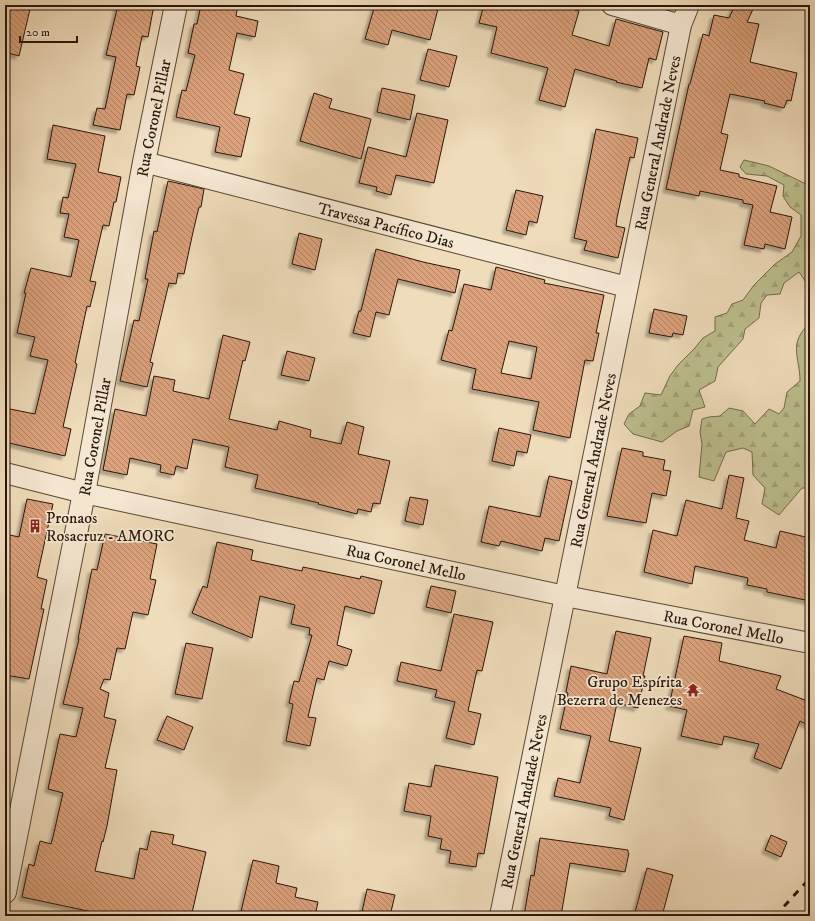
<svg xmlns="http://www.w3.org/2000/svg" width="815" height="921" font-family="'IM FELL DW Pica',serif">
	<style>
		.forest { fill: url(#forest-firs); stroke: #726a4c }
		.building { fill: url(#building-back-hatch); stroke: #29150a; fill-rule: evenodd; filter: url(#shadow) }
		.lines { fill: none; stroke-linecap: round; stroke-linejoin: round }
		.minor-casing { stroke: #5a4736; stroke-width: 22 }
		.tertiary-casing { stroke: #5a4736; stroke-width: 24 }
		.minor { stroke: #f5e8d2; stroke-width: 20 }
		.tertiary { stroke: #f5e8d2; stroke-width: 22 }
		.rail { stroke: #29150a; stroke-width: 3; stroke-dasharray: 7 7; stroke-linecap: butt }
		.labels { text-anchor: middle; stroke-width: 3.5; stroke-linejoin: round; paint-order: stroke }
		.street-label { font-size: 16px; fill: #29150a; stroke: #f5e8d2 }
		.poi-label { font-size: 16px; fill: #29150a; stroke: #f5e8d2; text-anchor: start }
	</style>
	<defs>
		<pattern id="forest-firs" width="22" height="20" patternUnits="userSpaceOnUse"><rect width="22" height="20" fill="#bcbf8d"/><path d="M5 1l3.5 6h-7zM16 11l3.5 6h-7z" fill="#a2a378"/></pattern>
		<pattern id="building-back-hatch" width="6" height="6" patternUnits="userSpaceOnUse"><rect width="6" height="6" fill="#dba27c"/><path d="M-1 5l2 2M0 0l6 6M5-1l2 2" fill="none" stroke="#b28364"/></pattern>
		<filter id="shadow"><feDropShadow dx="-3.5" dy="3.5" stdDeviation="1" flood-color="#0004"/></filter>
	</defs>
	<rect width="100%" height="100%" fill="#efdcba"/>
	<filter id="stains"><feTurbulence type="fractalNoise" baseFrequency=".005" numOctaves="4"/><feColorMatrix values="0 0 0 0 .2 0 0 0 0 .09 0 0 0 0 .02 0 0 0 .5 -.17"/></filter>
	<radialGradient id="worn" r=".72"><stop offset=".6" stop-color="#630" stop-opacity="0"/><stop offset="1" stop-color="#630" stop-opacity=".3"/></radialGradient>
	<path class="forest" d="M 744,160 L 769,166 L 810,186 L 810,288 L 799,272 L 784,283 L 780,294 L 767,295 L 761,303 L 759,318 L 745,329 L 743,339 L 718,367 L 715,381 L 699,390 L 705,407 L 693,410 L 689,426 L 677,431 L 662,442 L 633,434 L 624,424 L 629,414 L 640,406 L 645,393 L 661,395 L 670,376 L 678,365 L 694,349 L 703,338 L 715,331 L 715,317 L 727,313 L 732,304 L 743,300 L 754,285 L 775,264 L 792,252 L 801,236 L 801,215 L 790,207 L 783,196 L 784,185 L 767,176 L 746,174 L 740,167 Z
		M 806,327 L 810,333 L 810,488 L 802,488 L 779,515 L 762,504 L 765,488 L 753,475 L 752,452 L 743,448 L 726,452 L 714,481 L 699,477 L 702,444 L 700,432 L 702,419 L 709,417 L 720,416 L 729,408 L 743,411 L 755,424 L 769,409 L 779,414 L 784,408 L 787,392 L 800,381 C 800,359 789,345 806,327 Z"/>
	<path class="building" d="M 5,5 L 12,5 L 30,9 L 19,56 L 5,52 Z
		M 118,5 L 154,5 L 148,37 L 142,36 L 136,66 L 140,67 L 134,95 L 127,94 L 120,130 L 93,125 L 97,108 L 105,109 L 116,57 L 106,55 Z
		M 201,5 L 238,5 L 236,16 L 258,21 L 255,37 L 237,33 L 229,70 L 244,74 L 234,114 L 250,118 L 241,157 L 215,152 L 220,127 L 176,117 L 182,90 L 186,91 L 195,55 L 188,53 L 194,24 L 197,24 Z
		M 375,5 L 439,5 L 430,40 L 392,30 L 388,45 L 365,39 Z
		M 484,5 L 557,5 L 579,11 L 572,35 L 609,46 L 616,19 L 663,32 L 656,60 L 649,58 L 642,88 L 616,82 L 617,81 L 575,69 L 565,107 L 539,100 L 548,68 L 491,53 L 497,27 L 479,23 Z
		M 735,5 L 755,5 L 747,22 L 759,24 L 750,62 L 797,73 L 791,101 L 787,100 L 784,108 L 764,103 L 765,101 L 730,94 L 721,133 L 728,135 L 720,170 L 739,174 L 739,177 L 777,186 L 770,212 L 792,217 L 785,249 L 765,244 L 764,249 L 744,245 L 753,205 L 743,203 L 743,200 L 700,191 L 699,196 L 666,189 L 689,84 L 690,84 L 703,34 L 709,36 L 714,15 L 729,18 Z
		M 428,49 L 457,56 L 449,87 L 420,80 Z
		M 382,88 L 415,95 L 410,120 L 377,112 Z
		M 314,93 L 332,99 L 329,108 L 371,119 L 361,159 L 300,141 Z
		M 417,113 L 448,120 L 434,183 L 396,175 L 391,195 L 376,191 L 377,187 L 359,183 L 368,147 L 406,157 Z
		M 53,125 L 105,136 L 98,172 L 121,177 L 116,202 L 114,202 L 109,226 L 103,225 L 90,281 L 96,282 L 90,307 L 87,306 L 75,363 L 77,364 L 63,427 L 71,429 L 65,456 L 5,442 L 5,408 L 35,414 L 48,360 L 30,356 L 35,337 L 17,333 L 26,293 L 24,293 L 31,268 L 71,277 L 79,240 L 64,237 L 69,214 L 60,213 L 63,197 L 68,198 L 76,164 L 47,159 Z
		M 596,129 L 638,138 L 634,158 L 630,157 L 617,218 L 616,226 L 625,228 L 618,258 L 584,250 L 587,241 L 574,238 Z
		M 168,181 L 204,189 L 201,207 L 199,207 L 193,232 L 184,274 L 178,273 L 176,284 L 169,283 L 150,362 L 153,363 L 147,387 L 120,381 L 134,320 L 139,321 L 148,279 L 145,279 L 154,231 L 157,232 Z
		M 516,190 L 543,196 L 537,223 L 529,221 L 526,235 L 506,230 Z
		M 299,233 L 322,239 L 315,270 L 292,264 Z
		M 376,249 L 423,262 L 460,270 L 455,293 L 398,279 L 389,315 L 376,312 L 370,337 L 353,333 L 359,311 L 361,311 Z
		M 496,267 L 545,280 L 544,283 L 604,295 L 596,333 L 599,333 L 593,361 L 585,360 L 570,438 L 533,430 L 539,402 L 472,389 L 476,369 L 441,360 L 449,330 L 452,331 L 464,284 L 491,290 ZM 509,341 L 537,347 L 531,379 L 501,373 Z
		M 654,309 L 687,316 L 683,335 L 673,333 L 672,337 L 649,333 Z
		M 223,335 L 250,342 L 245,361 L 243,360 L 229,419 L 277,430 L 279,421 L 311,430 L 310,437 L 341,444 L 347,422 L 364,427 L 358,454 L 390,461 L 380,504 L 373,503 L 371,512 L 358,509 L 357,514 L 318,504 L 319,503 L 255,488 L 258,475 L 225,467 L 229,447 L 193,439 L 187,469 L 176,466 L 174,475 L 160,472 L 161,465 L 130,458 L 127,475 L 103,470 L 115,409 L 146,416 L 154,376 L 175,380 L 173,391 L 209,399 Z
		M 287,351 L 315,358 L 309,381 L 281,375 Z
		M 499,428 L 531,435 L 527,453 L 517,451 L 514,466 L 492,461 Z
		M 622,448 L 643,452 L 643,456 L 665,460 L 663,470 L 671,471 L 666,496 L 652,493 L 646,523 L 607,516 Z
		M 729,475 L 744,478 L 736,518 L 749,521 L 744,540 L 776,548 L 780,531 L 810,538 L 810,601 L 767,592 L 767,589 L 747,585 L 748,578 L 695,566 L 692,584 L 644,572 L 653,530 L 677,536 L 686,500 L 722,509 Z
		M 549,476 L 572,481 L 559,541 L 545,538 L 542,551 L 501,541 L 499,546 L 481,542 L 489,506 L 540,517 Z
		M 410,497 L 428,500 L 423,525 L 405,521 Z
		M 27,499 L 53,504 L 37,577 L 47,580 L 41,609 L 44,609 L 29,679 L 5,675 L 5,534 L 19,537 Z
		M 105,534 L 157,544 L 150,579 L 156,580 L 148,615 L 133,612 L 125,649 L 117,648 L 110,680 L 104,679 L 100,689 L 109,693 L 104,717 L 116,720 L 105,768 L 117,770 L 107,826 L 103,842 L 102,841 L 95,871 L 134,879 L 140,848 L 147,850 L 151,831 L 174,835 L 172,844 L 206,852 L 192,913 L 185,911 L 184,916 L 111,916 L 22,897 L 29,864 L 34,866 L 40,841 L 51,844 L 53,837 L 63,793 L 48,789 L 60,734 L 76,737 L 83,708 L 63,704 L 79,639 L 78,639 L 92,569 L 97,570 Z
		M 217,542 L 253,550 L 251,560 L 302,571 L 303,567 L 360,579 L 361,576 L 382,581 L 374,614 L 345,606 L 337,645 L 352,650 L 347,666 L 329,661 L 324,680 L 317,678 L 308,717 L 316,718 L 310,746 L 286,741 L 293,704 L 289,703 L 294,681 L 299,682 L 312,635 L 309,635 L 310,628 L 291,624 L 295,605 L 260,596 L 252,638 L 192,613 L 203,586 L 207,588 Z
		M 431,586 L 456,591 L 451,613 L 426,607 Z
		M 454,614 L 493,622 L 482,671 L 477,670 L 468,711 L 481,714 L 474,745 L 446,738 L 455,702 L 435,697 L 437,690 L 397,681 L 401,662 L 441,671 Z
		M 616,631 L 651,638 L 643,676 L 645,676 L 638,708 L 617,703 L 609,741 L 641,748 L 624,820 L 609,816 L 611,808 L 554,796 L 558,778 L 580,783 L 591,736 L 560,729 L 568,693 L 566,692 L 571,666 L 607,674 Z
		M 684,636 L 722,643 L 719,661 L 781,676 L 776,689 L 810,702 L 810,726 L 800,721 L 781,769 L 754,758 L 759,744 L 724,736 L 722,745 L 681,736 L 687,710 L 669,706 Z
		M 186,643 L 213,648 L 202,699 L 175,694 Z
		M 167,716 L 193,727 L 184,750 L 157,740 Z
		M 435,765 L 498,777 L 484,854 L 478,853 L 476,867 L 449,863 L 451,851 L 440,849 L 442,839 L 428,836 L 431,816 L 404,811 L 409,783 L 431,787 Z
		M 771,835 L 787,842 L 781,857 L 765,850 Z
		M 540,838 L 628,850 L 628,853 L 629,853 L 625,872 L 570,863 L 561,916 L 524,916 L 531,875 L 534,876 Z
		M 253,860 L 279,866 L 276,883 L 297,888 L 295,897 L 318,902 L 315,916 L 240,916 Z
		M 647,868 L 673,875 L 662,916 L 634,916 Z
		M 367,889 L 395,895 L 390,916 L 381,916 L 362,912 Z"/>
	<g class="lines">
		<g class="minor-casing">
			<g id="minor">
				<path d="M 612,5 L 681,25"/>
				<path id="s1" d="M 144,162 L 627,287"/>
				<path id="s2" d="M 5,473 L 84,493 L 565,596 L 810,643"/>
				<path id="s3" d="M 500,916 L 681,25 L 689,5"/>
			</g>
		</g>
		<g class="tertiary-casing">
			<g id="tertiary">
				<path id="s4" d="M 5,892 L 84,493 L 144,162 L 176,5"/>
			</g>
		</g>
		<use href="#minor" class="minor"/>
		<use href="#tertiary" class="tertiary"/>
		<path class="rail" d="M 774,916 L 778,913 L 810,878"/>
	</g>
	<defs>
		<g id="building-bare" transform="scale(1.08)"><path d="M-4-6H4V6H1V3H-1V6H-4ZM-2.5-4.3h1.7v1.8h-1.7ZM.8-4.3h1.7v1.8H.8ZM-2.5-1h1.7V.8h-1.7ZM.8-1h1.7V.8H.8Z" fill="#8f2418" stroke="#f5e8d2" stroke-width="2.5" paint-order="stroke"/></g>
		<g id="temple-bare" transform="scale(1.08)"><path d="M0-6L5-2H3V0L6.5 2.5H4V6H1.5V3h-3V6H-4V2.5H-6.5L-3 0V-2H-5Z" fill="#8f2418" stroke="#f5e8d2" stroke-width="2.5" paint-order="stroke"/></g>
	</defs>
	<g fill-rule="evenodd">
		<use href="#building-bare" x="35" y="526"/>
		<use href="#temple-bare" x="693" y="690"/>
	</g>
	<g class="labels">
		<g class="street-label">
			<text dy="6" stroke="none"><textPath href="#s4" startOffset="788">Rua Coronel Pillar</textPath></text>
			<text dy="6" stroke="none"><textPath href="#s3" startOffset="789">Rua General Andrade Neves</textPath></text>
			<text dy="6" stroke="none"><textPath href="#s1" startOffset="250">Travessa Pacífico Dias</textPath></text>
			<text dy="6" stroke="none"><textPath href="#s4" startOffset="464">Rua Coronel Pillar</textPath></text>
			<text dy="6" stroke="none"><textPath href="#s3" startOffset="465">Rua General Andrade Neves</textPath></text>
			<text dy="6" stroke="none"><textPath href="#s2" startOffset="411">Rua Coronel Mello</textPath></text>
			<text dy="6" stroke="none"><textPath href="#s2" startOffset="735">Rua Coronel Mello</textPath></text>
			<text dy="6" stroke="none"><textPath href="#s3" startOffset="117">Rua General Andrade Neves</textPath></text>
		</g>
		<g class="poi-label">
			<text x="46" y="523">Pronaos<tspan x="46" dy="18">Rosacruz - AMORC</tspan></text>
			<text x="682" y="687" text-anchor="end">Grupo Espírita<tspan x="682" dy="18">Bezerra de Menezes</tspan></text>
		</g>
	</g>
	<rect width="815" height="921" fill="none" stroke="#efdcba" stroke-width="20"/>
	<rect x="6" y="6" width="803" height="909" fill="none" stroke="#29150a" stroke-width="2"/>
	<rect x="10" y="10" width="795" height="901" fill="none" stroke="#29150a"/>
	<path d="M20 36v6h57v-6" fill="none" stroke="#29150a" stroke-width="2"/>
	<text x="26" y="36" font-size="12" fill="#29150a" stroke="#f5e8d2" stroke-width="3" paint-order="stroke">20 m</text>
	<rect width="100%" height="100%" filter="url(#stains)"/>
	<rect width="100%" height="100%" fill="url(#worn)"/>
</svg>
